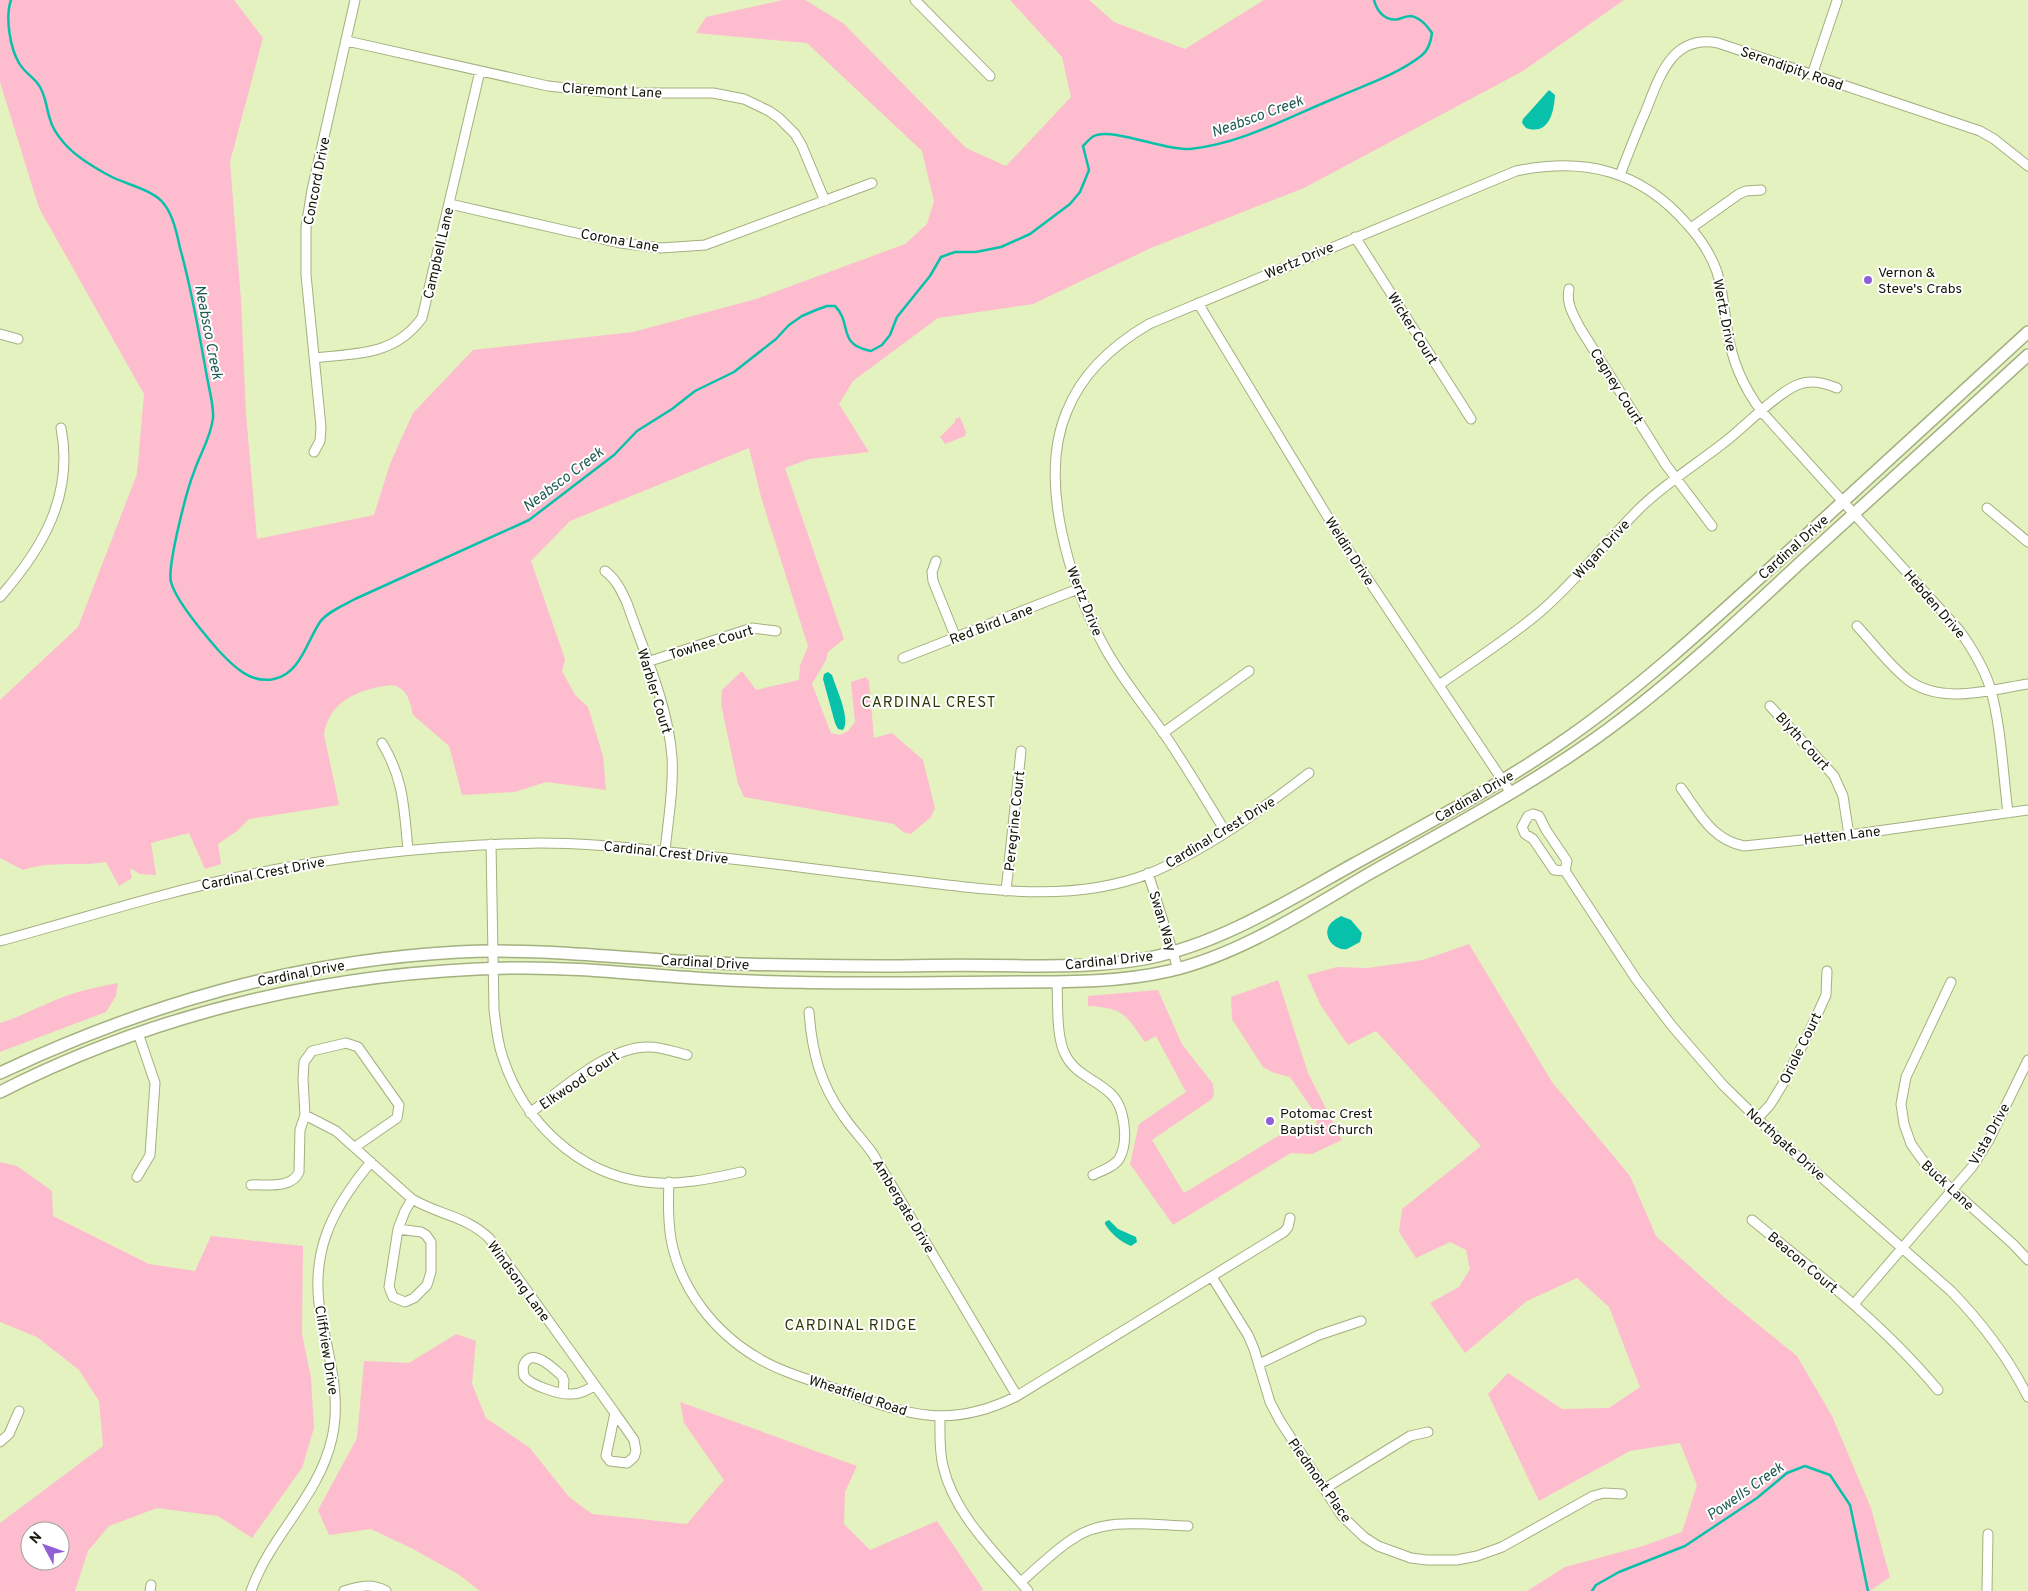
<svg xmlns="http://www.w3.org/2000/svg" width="2028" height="1591" font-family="Overpass,sans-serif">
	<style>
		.green { fill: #febccf; fill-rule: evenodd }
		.water { fill: #07c1aa }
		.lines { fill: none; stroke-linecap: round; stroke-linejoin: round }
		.stream { stroke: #07c1aa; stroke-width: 2.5 }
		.minor-casing { stroke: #a3b07f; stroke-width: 11 }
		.secondary-casing { stroke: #a3b07f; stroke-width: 14 }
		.minor { stroke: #fff; stroke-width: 9 }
		.secondary { stroke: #fff; stroke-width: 11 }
		.poi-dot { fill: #905ed7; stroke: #fff; stroke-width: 2 }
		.labels { text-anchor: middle; stroke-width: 4; stroke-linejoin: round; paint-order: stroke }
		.street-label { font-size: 14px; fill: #101403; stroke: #fff }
		.poi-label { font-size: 14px; fill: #101403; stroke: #fff; text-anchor: start }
		.water-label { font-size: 15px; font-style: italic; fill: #205c52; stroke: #fff }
		.neighbourhood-label { font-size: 15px; letter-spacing: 1px; fill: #2e3707; stroke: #fff }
	</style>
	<rect width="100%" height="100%" fill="#e4f2bf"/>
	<path class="green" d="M 0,0 L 234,0 L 263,38 L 230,162 L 241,300 L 246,414 L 257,539 L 374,515 L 390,464 L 413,413 L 473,350 L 633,332 L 756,299 L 905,244 L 927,224 L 934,201 L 922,151 L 807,43 L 696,33 L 706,17 L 783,0 L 805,0 L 843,23 L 966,148 L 1006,166 L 1071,97 L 1062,57 L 1010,0 L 1089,0 L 1114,22 L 1185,49 L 1264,0 L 1624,0 L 1523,71 L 1304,188 L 1151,248 L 1033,304 L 938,318 L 853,381 L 839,404 L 869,452 L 809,459 L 785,468 L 844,639 L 828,652 L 826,660 L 812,684 L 831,733 L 840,735 L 848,731 L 855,722 L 851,682 L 866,677 L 869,681 L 874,738 L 892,733 L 923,760 L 935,808 L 931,817 L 911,834 L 903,832 L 894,824 L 744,797 L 738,784 L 721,704 L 722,690 L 742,671 L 756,690 L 799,680 L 800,666 L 808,646 L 761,497 L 749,448 L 570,521 L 531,561 L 565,659 L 562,671 L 575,695 L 588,707 L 603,756 L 606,790 L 546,782 L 515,792 L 462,795 L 449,746 L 413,715 C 411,706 409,694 400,688 C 392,683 386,686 378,687 C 351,693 329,705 324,734 L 339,805 L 249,819 L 237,831 L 218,844 L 221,864 L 205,869 L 189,833 L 151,843 L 156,875 L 140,874 L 130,868 L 132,878 L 119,886 L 106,862 C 77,867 53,860 23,870 L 0,858 L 0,700 L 78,627 L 137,474 L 144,394 L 39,208 L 0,82 Z
		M 960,417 L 966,432 L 965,436 L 945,444 L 940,437 L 955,422 L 955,419 Z
		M 1469,944 L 1552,1082 L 1630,1176 L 1656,1236 L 1724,1297 L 1797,1356 L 1832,1416 L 1871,1508 L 1890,1577 L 1870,1591 L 1527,1591 L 1565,1567 L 1643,1546 L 1682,1532 L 1697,1485 L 1680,1443 L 1630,1451 L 1539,1501 L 1488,1394 L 1508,1373 L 1562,1409 L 1609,1408 L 1640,1387 L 1609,1307 L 1577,1278 L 1527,1301 L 1465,1353 L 1430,1303 L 1459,1287 L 1470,1269 L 1466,1250 L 1450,1242 L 1416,1258 L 1399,1232 L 1402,1209 L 1481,1146 L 1376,1031 L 1348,1045 L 1321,1006 L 1307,975 L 1337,967 L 1368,968 L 1423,960 Z
		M 1278,980 L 1308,1073 L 1342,1140 L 1312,1154 L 1291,1153 L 1173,1225 L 1130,1164 L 1139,1124 L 1186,1092 L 1156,1036 L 1145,1042 C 1125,1014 1124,1008 1088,1006 L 1088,996 L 1158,990 L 1182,1044 L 1213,1084 L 1214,1094 L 1212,1099 L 1152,1140 L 1184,1193 L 1285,1132 C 1296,1137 1306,1135 1316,1129 L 1317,1116 L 1290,1077 L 1274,1073 L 1263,1067 L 1232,1019 L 1231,997 Z
		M 118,983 L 116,996 L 106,1012 L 0,1052 L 0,1023 C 20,1017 38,1007 58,999 C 77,991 98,987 118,983 Z
		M 0,1162 L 17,1166 L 52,1191 L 53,1216 L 149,1264 L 195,1271 L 211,1236 L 303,1246 L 302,1334 L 311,1378 L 314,1428 L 302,1468 L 252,1538 L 218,1516 L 157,1508 L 109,1526 L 88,1551 L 75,1591 L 0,1591 L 0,1523 L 103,1446 L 99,1401 L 79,1370 L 37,1337 L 0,1322 ZM 30,1531 L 60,1531 L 60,1561 L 30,1561 Z
		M 456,1334 L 476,1341 L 472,1384 L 486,1418 L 530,1448 L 569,1497 L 592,1514 L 687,1524 L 724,1480 L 684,1423 L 680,1402 L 857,1466 L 845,1492 L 844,1524 L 870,1550 L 937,1521 L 983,1589 L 981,1591 L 480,1591 L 458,1574 L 411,1548 L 371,1529 L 329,1535 L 318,1510 L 357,1438 L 364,1361 L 409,1363 Z"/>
	<path class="water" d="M 1549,90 L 1555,95 C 1554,112 1549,136 1526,128 L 1522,123 L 1523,119 Z
		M 828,672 L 832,675 C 836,688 851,719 843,730 L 838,729 L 835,723 L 823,679 L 824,674 Z
		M 1341,916 L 1351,920 L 1362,933 L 1360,942 L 1347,949 C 1336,951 1324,939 1328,928 C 1330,922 1336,919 1341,916 Z
		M 1109,1220 L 1118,1229 L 1136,1237 L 1137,1242 L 1131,1246 C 1121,1242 1110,1233 1105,1224 L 1105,1222 Z"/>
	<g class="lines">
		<path class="stream" d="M 11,0 C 5,17 10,48 19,63 C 24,72 33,77 38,84 C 46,94 46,108 50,119 C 52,128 58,136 64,143 C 75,156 95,168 110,176 C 125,184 154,190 164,204 C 173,215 177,234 180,248 C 192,290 199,333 207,377 C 209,389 214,406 213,418 C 211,437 200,454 194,472 C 187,489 167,566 171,582 C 176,601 205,635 219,651 C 234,667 251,684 274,679 C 300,674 307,641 320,622 C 327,612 344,605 355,599 L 529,520 L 614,455 L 637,431 L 672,409 L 695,391 L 734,372 L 776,339 L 789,325 L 802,316 L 816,310 L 827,306 L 835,306 C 853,324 836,344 871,351 L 882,345 L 890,335 L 897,317 L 930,276 L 941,257 L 955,252 L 976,252 L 1001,247 L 1030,234 L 1070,204 L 1080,192 L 1089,170 L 1083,146 C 1086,143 1090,138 1094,136 C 1113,127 1164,151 1190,149 C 1240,144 1287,118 1333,99 C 1362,86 1395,76 1421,56 C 1428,51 1431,41 1432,33 C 1427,26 1421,18 1411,16 C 1406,16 1404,17 1399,19 C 1386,22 1377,12 1374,0
			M 1592,1591 L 1596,1585 L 1619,1572 L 1685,1546 L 1757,1498 L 1787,1473 L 1805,1466 L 1830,1475 L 1850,1505 L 1868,1591"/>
		<g class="minor-casing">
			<path id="minor" d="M 915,0 L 990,76
				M 347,41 L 548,86 L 614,93 L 713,93 L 744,99 L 769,111 L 779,118 L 795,134 L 802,146 L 825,201
				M 1812,75 L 1837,1
				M 1620,175 C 1628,154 1636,133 1645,113 C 1659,78 1671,34 1718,43 L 1980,131 L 1994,139 L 2028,166
				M 450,204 L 620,243 L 661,248 L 705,245 L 872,183
				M 1691,228 L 1739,194 L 1746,191 L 1761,190
				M 1355,237 L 1471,419
				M 1569,289 C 1566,304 1573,314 1580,328 L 1666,465 L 1712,526
				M 1198,303 L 1343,542 L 1511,793
				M 0,334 L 18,339
				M 314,358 C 357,353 394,356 422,318 L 480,71
				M 314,452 L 320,441 L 321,427 L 306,275 L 306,227 L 312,190 L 355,0
				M 1987,508 L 2028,542
				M 936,561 L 932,572 L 933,581 L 956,638
				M 605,571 C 616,579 621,590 627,603 C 644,652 668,705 672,757 C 674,788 668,820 665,851
				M 0,597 C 43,548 74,495 61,428
				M 1857,626 C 1873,643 1889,665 1908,680 C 1942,705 1989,690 2028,684
				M 903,658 L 1078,589
				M 647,662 L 752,628 L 776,631
				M 1439,685 C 1473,661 1508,639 1540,612 C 1576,581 1606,542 1639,509 C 1665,483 1702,461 1731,437 C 1748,423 1778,393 1797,385 C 1811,379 1824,383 1837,388
				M 1770,706 L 1834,776 L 1843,796 L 1849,835
				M 1163,733 L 1249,671
				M 382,743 C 404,779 404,809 408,850
				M 1681,788 C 1699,813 1712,840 1744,846 L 1849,835 L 2028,810
				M 1225,831 C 1207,801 1189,771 1169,741 C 1148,710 1123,681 1105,648 C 1070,584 1037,481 1067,411 C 1082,373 1115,344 1149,324 L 1516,171 C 1584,157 1640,170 1687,224 C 1700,238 1711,255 1717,272 C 1723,291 1724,309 1727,328 C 1731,359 1743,387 1762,412 L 1959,630 C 1972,648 1983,666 1990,687 C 2001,724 2003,774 2008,813
				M 491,844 L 494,1010 C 496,1025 497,1040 502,1055 C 522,1120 577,1174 646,1182 C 677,1186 710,1179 741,1172
				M 1565,871 L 1554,870 L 1533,839 L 1525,834 L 1522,827 L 1528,816 L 1533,814 L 1539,816 L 1546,830 L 1567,861 L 1565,871 L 1636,979 L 1672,1026 L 1723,1085 L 1778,1139 L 1951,1291 C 1982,1323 2008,1357 2028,1397
				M 1148,873 L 1178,969
				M 1006,891 L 1021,751
				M 0,941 C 81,919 161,893 243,876 C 341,855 440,845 540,843 C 583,843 626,847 669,852 C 748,860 827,871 905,880 C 986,889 1070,904 1148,874 C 1205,851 1261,810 1309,773
				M 1057,982 C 1058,1003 1056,1036 1065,1054 C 1075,1075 1096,1079 1111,1094 C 1125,1107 1129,1142 1119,1159 C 1114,1167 1101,1171 1093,1175
				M 1951,982 L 1906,1077 L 1901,1104 L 1904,1124 L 1911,1144 L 1929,1169 L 2013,1244 L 2028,1260
				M 809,1012 C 812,1052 820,1084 844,1117 C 853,1130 864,1141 873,1154 L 1017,1396
				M 530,1113 C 563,1089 608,1046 649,1047 C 662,1047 675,1052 687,1055
				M 305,1115 L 336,1131 L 412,1199 C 439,1215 466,1216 489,1238 L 615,1413 L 606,1456 L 610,1461 L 627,1463 L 634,1457 L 636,1451 L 634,1440 L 615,1413
				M 1757,1119 L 1770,1105 L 1784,1082 L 1812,1026 L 1826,995 L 1827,971
				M 137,1177 L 150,1155 L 155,1083 L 138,1033
				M 669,1182 C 668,1201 668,1220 671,1239 C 680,1289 715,1333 758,1358 C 783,1373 814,1381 842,1391 C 908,1415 950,1430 1017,1396 L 1284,1232 L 1288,1227 L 1290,1218
				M 251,1185 C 266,1184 292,1189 299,1172 L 300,1130 L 305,1115 L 303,1079 L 304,1062 L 312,1051 L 346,1043 L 358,1047 L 399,1105 L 397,1118 L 355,1147
				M 1752,1220 C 1817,1273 1884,1325 1938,1390
				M 398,1229 L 421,1232 L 426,1235 L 431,1242 L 431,1272 L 427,1285 L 414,1298 L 405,1302 L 393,1297 L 389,1287 L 398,1229 L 405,1211 L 412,1199
				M 1212,1277 L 1248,1335 L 1254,1349 L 1270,1402 L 1280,1421 L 1342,1516 L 1364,1537 L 1378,1546 L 1411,1558 L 1427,1560 L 1457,1560 L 1477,1556 L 1502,1547 L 1593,1496 L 1604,1493 L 1622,1494
				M 1854,1304 L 1972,1167 L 1989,1140 L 2028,1060
				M 1259,1364 L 1319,1335 L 1361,1321
				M 563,1393 L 564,1381 L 562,1376 C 555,1370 537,1351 527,1360 C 522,1365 523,1370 524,1376 C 531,1386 561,1395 572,1394 C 581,1394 588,1390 595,1385
				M 940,1416 C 940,1433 939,1450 943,1466 C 954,1515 997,1554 1028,1591
				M 0,1442 L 9,1434 L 19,1411
				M 1324,1489 L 1410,1436 L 1428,1432
				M 1021,1582 C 1037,1568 1053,1552 1071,1540 C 1104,1516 1151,1525 1188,1526
				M 150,1591 L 151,1585
				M 251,1591 C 271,1534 319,1497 332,1438 C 341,1399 330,1360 322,1322 C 308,1256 330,1211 371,1162
				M 344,1591 C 359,1586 372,1583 386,1591
				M 1987,1591 L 1988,1534"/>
		</g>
		<g class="secondary-casing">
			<path id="secondary" d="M 0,1073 C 146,1004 295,961 458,952 C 537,948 616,958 695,962 C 763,966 832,966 900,966 C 941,965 983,965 1024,966 C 1066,966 1108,966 1149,958 C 1224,942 1287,901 1354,864 C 1426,824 1501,785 1569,737 C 1643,685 1710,623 1777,562 C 1861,485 1944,409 2028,332
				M 0,1092 C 159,1011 334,971 513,968 C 573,967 634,974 694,978 C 766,983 837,983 909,983 C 947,983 985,982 1022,982 C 1072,982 1121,982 1169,971 C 1242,954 1308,909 1372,872 C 1457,824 1545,778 1623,718 C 1686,670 1744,615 1802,561 C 1877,493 1953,424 2028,355"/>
		</g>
		<use href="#minor" class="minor"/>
		<use href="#secondary" class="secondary"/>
	</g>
	<g class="poi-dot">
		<circle cx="1868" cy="280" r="5"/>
		<circle cx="1270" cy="1121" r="5"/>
	</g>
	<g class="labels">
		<g class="street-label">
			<text transform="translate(1792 68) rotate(19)" y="5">Serendipity Road</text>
			<text transform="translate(612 90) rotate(3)" y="5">Claremont Lane</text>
			<text transform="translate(316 181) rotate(-79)" y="5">Concord Drive</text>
			<text transform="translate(620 240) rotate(10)" y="5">Corona Lane</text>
			<text transform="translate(438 253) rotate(-77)" y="5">Campbell Lane</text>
			<text transform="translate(1299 260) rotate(-23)" y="5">Wertz Drive</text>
			<text transform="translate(1725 315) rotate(79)" y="5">Wertz Drive</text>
			<text transform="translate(1413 328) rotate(58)" y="5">Wicker Court</text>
			<text transform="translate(1617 386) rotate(58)" y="5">Cagney Court</text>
			<text transform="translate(1793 547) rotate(-42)" y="5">Cardinal Drive</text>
			<text transform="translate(1601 549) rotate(-47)" y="5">Wigan Drive</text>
			<text transform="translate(1350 551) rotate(57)" y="5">Weldin Drive</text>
			<text transform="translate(1085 601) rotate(68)" y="5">Wertz Drive</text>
			<text transform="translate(1935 604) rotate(49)" y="5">Hebden Drive</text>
			<text transform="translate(991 624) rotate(-21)" y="5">Red Bird Lane</text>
			<text transform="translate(711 642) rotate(-17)" y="5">Towhee Court</text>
			<text transform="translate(655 691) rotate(73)" y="5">Warbler Court</text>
			<text transform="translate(1803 741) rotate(48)" y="5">Blyth Court</text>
			<text transform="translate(1474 796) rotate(-30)" y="5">Cardinal Drive</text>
			<text transform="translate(1014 821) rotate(-84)" y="5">Peregrine Court</text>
			<text transform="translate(1220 832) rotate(-31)" y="5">Cardinal Crest Drive</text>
			<text transform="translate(1842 835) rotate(-7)" y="5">Hetten Lane</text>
			<text transform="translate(666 852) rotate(6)" y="5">Cardinal Crest Drive</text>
			<text transform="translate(263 873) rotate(-11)" y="5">Cardinal Crest Drive</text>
			<text transform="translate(1163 921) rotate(73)" y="5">Swan Way</text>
			<text transform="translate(1109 960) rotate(-6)" y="5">Cardinal Drive</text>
			<text transform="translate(705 962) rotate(3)" y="5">Cardinal Drive</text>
			<text transform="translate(301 973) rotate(-11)" y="5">Cardinal Drive</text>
			<text transform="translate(1800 1048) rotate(-64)" y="5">Oriole Court</text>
			<text transform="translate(579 1080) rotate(-34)" y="5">Elkwood Court</text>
			<text transform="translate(1989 1134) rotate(-61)" y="5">Vista Drive</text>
			<text transform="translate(1786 1144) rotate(42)" y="5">Northgate Drive</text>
			<text transform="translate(1948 1185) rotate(43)" y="5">Buck Lane</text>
			<text transform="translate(904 1206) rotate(59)" y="5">Ambergate Drive</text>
			<text transform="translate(1803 1262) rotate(40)" y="5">Beacon Court</text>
			<text transform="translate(519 1281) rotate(54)" y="5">Windsong Lane</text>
			<text transform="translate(327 1350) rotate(81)" y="5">Cliffview Drive</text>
			<text transform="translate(858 1395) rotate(18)" y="5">Wheatfield Road</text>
			<text transform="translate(1320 1480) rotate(55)" y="5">Piedmont Place</text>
		</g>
		<g class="poi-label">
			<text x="1878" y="277">Vernon &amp;<tspan x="1878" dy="16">Steve's Crabs</tspan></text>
			<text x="1280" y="1118">Potomac Crest<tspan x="1280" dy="16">Baptist Church</tspan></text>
		</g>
		<g class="water-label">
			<text transform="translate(1257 116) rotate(-20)" y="5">Neabsco Creek</text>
			<text transform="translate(209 332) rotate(79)" y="5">Neabsco Creek</text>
			<text transform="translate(563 479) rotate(-37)" y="5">Neabsco Creek</text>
			<text transform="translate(1745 1491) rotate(-35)" y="5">Powells Creek</text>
		</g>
		<g class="neighbourhood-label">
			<text x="929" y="707">CARDINAL CREST</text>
			<text x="851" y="1330">CARDINAL RIDGE</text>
		</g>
	</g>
	<g transform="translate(45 1546) rotate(311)"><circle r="24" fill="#ffffff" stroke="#9fa19a"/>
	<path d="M0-4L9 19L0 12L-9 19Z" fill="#905ed7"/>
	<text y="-8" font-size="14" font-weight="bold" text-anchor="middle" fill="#101403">N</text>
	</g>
</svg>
